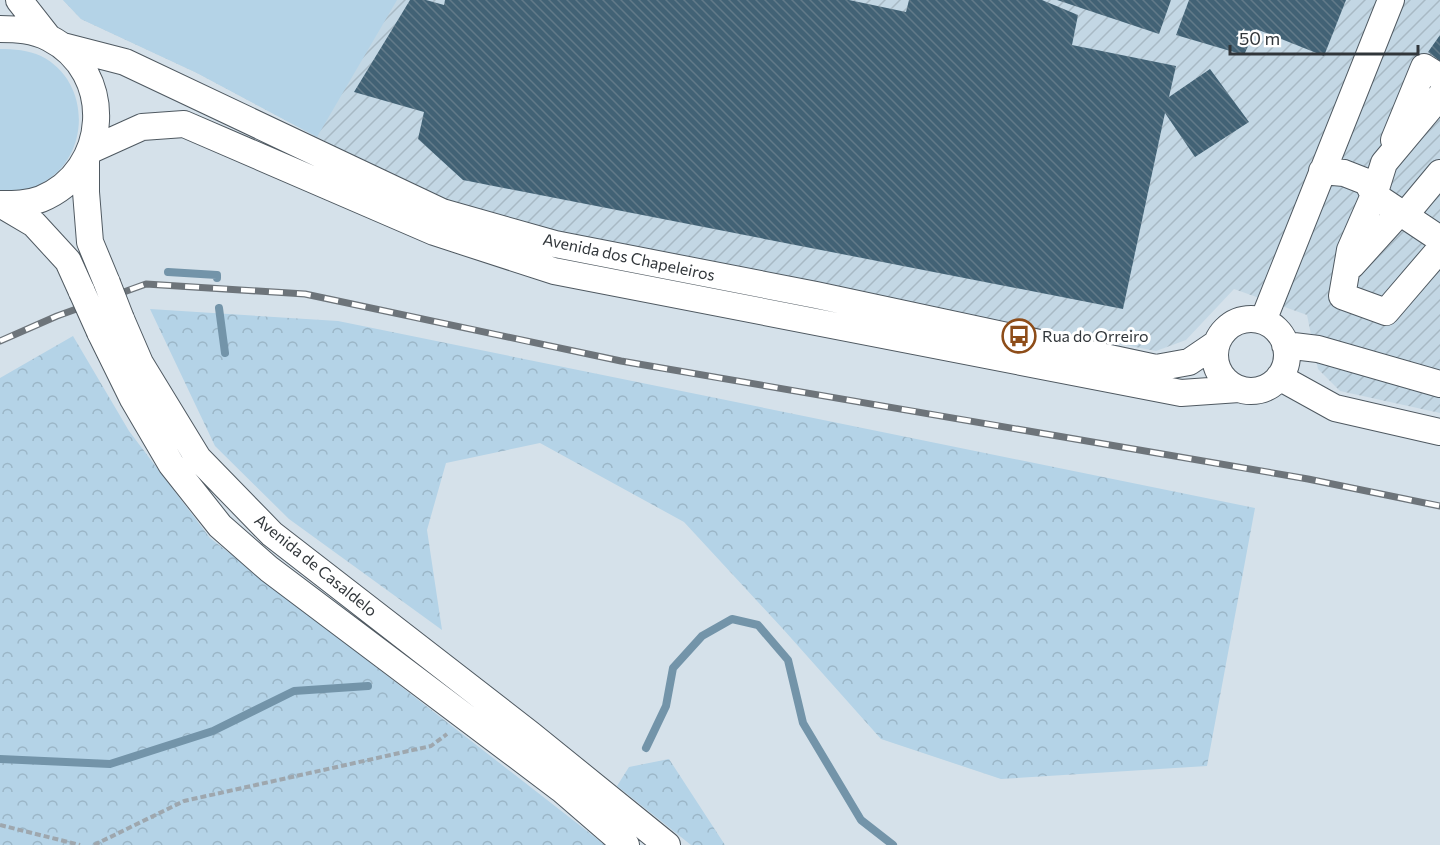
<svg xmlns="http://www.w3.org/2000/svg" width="1440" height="845" font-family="Commissioner,sans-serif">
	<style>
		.industrial { fill: url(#industrial-furrows) }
		.grass { fill: #b4d3e7 }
		.forest { fill: url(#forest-crowns) }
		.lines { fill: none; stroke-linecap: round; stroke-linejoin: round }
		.stream { stroke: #7394a9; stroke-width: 8 }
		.building { fill: url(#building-back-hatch) }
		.minor-casing { stroke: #4f5961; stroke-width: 28 }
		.path { stroke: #9ea7ae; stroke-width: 4; stroke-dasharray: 6 3; stroke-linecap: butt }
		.minor { stroke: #fff; stroke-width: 26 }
		.rail-casing { stroke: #6d747a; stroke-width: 7 }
		.rail { stroke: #fff; stroke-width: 4.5; stroke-dasharray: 14; stroke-linecap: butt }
		.minor-bridge-casing { stroke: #4f5961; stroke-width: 28; stroke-linecap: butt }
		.minor-bridge { stroke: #fff; stroke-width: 26 }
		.labels { text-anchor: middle; stroke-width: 6; stroke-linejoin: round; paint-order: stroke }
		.street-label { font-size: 16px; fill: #31363a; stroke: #fff }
		.poi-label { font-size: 16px; fill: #31363a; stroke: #fff; text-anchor: start }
	</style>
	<defs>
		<pattern id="industrial-furrows" width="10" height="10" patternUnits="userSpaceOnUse" patternTransform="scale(1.5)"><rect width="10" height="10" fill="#c3d7e4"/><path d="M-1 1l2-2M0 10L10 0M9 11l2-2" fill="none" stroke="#a8b9c4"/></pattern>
		<pattern id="forest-crowns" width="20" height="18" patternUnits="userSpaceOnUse" patternTransform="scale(1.5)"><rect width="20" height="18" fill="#b4d3e7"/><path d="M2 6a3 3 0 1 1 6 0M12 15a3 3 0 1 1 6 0" fill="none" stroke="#9bb6c7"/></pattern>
		<pattern id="building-back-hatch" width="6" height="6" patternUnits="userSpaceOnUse" patternTransform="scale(1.5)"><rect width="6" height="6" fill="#426275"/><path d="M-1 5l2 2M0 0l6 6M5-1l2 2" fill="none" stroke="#627a89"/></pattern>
	</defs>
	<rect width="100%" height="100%" fill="#d5e1ea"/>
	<path class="industrial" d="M 63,0 L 1440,0 L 1440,413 L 1340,391 L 1318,369 L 1307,315 L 1234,289 L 1186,340 L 1156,351 L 549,234 L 428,193 L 317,137 L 197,73 L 81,19 Z"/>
	<path class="grass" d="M 63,0 L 397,0 L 317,137 L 197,73 L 81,19 Z
		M 0,49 C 14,49 28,50 41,56 C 91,81 91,155 44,182 C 31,190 16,194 0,192 Z"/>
	<path class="forest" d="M 150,309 L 338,321 L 1255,508 L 1207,766 L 1001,779 L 881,739 L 783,629 L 684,522 L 540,443 L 446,463 L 427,530 L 442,630 L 289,519 L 215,446 Z
		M 73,336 L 129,431 L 210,538 L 605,845 L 0,845 L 0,378 Z
		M 669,759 L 725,845 L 691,845 L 617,786 L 629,767 Z"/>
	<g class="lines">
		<path class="stream" d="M 168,272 L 217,275 L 217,278
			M 219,308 L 225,353
			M 646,748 L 666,706 L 673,668 L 702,636 L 732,619 L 758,625 L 788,660 L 803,723 L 861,820 L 893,845
			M 0,759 L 110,764 L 213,731 L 294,691 L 368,686"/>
	</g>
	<path class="building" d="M 410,0 L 426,0 L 444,5 L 445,0 L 849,0 L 906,12 L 909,0 L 1042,0 L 1078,15 L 1072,45 L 1176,66 L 1169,97 L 1210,69 L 1249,122 L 1195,157 L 1165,113 L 1123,309 L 463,180 L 418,139 L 424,112 L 354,92 Z
		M 1057,0 L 1171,0 L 1159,34 Z
		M 1189,0 L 1346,0 L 1324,56 L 1256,29 L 1244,55 L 1176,35 Z
		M 1440,35 L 1440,61 L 1428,52 Z"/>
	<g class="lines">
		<g class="minor-casing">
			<path id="minor" d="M 19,0 L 48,37
				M 0,29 C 17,29 33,30 49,38 C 116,72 110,171 41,199 C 28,204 14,204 0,204
				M 63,46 L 125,62 L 442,212 L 555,244 L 816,295 L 1156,368 L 1189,362 L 1217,343
				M 1440,96 L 1384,163 L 1374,195 L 1350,250 L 1342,296 L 1386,312 L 1440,249
				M 1394,140 L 1424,67 L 1440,77
				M 91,150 L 142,127 L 184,124 L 434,232 L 554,271 L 1181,393 L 1239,389
				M 86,160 L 86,192 L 90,242 L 107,283
				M 1322,171 L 1344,173 L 1367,182 L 1374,195 L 1440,239
				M 0,204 L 34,224 L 68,261 L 82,292
				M 1405,215 L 1440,173
				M 1352,265 L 1400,212
				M 121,319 L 140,363 L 198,458 L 272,534 L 530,734 L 667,845
				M1215 355a36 36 0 1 1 72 0a36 36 0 1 1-72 0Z
				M 1263,321 L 1391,0
				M 100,332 L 133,399 L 171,464 L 220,526 L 269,569 L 561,789 L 626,845
				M 1285,345 L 1318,349 L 1440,384
				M 1279,377 L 1335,408 L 1440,432"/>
		</g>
		<path class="path" d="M 0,825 L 80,845
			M 94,845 L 184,801 L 431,746 L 447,734"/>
		<use href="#minor" class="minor"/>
		<g class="rail-casing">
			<path id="rail" d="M 0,341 L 57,316 L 146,284 L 305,294 L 621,361 L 1308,479 L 1440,506"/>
		</g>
		<use href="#rail" class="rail"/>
		<g class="minor-bridge-casing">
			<path id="minor-bridge" d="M 107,283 L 121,319
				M 82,292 L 100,332"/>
		</g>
		<use href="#minor-bridge" class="minor-bridge"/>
	</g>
	<defs>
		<g id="bus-ring" transform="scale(1.725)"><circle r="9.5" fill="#fff" stroke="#8e4d19" stroke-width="1.5"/><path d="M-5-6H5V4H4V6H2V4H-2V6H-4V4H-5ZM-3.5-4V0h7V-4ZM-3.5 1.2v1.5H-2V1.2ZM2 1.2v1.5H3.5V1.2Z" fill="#8e4d19"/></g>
	</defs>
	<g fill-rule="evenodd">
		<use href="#bus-ring" x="1019" y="336"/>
	</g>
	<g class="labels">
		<g class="street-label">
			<text transform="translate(629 257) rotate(12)" y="6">Avenida dos Chapeleiros</text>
			<text transform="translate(316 565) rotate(39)" y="6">Avenida de Casaldelo</text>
		</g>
		<g class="poi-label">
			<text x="1042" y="342">Rua do Orreiro</text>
		</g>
	</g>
	<path d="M1230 45v9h188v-9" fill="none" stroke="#31363a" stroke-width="3"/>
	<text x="1239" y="45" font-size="18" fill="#31363a" stroke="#ffffff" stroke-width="4.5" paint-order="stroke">50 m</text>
</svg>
